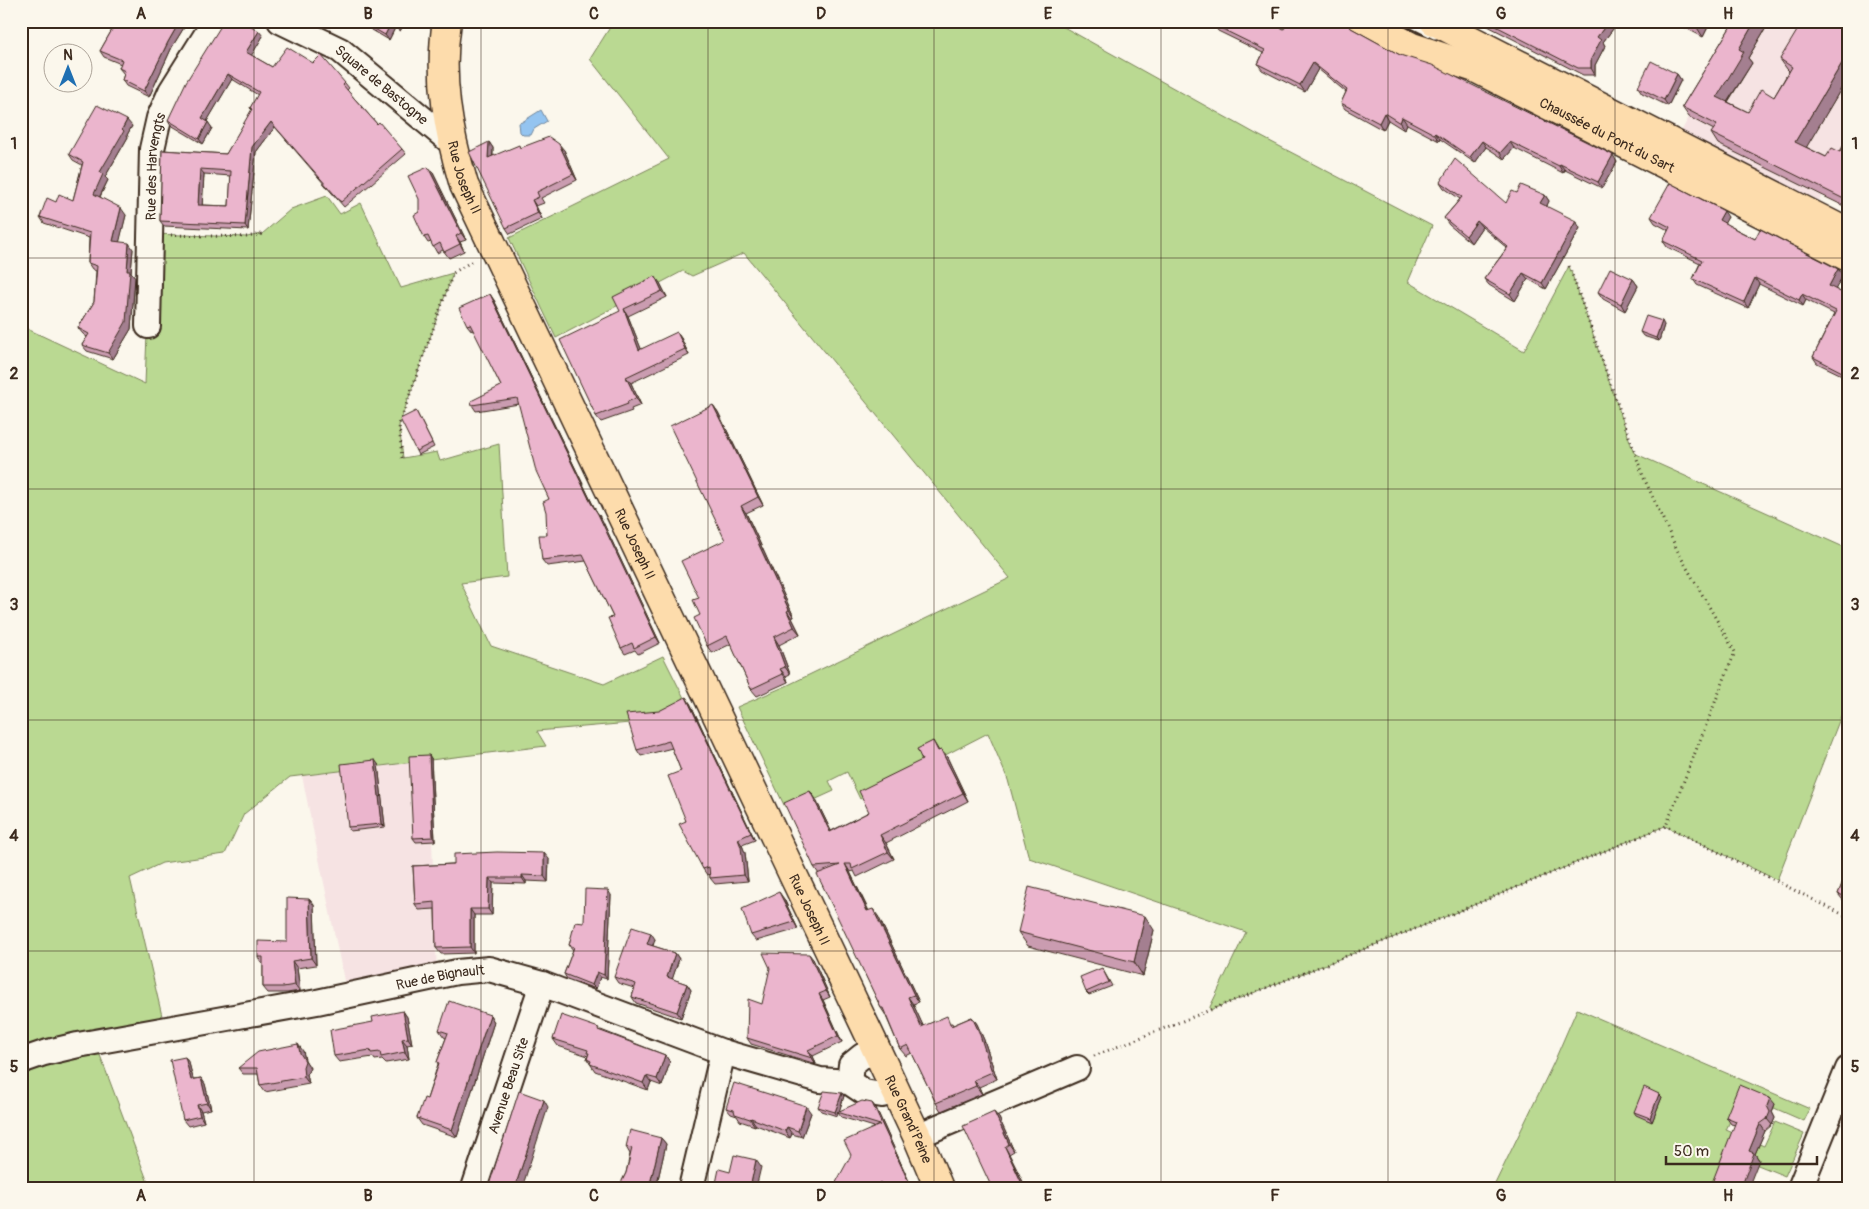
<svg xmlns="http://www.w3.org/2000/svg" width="1869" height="1209" font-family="Pangolin,sans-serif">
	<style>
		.built { fill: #f6e3e3 }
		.green { fill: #bad992; stroke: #7a8258 }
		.water { fill: #94c4f0; stroke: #70869c }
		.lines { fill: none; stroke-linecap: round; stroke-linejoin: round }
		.lane-casing { stroke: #3b2a1e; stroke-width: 15 }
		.street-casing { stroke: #3b2a1e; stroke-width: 28 }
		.primary-casing { stroke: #3b2a1e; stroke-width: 31 }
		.path { stroke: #3b2a1e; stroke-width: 3; stroke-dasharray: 1 4; stroke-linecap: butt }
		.lane { stroke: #fbf7ec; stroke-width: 11 }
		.street { stroke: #fbf7ec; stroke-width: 24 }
		.primary { stroke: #fddcac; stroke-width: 28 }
		.wall { fill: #ca9cb0; stroke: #3b2a1e; fill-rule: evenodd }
		.shaded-wall { fill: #a47f90; stroke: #3b2a1e }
		.building { fill: #ebb5cd; stroke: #3b2a1e; fill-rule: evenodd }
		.grid { fill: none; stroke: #3b2a1e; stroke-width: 1; stroke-opacity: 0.55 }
		.labels { text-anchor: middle; stroke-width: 4; stroke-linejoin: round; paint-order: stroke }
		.street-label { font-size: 14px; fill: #3b2a1e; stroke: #fbf7ec }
		.neatline { fill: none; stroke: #3b2a1e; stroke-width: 2 }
		.grid-label { font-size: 16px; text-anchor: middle; font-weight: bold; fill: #3b2a1e }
	</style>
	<rect width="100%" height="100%" fill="#fbf7ec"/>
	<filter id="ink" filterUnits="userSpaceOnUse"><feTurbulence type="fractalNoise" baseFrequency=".02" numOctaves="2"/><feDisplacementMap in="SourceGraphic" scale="10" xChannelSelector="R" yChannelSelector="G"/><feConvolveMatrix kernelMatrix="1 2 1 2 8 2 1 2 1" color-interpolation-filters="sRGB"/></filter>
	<g filter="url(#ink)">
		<path class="built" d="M 1750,21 L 1848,21 L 1848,146 L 1818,203 L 1681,132 L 1700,96 Z
			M 429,761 L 437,976 L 347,995 L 302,776 Z"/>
		<path class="green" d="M 614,21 L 1053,21 L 1256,134 L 1432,226 L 1408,282 L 1524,351 L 1569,266 L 1634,453 L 1848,549 L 1848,698 L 1777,880 L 1665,826 L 1430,923 L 1210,1010 L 1210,1007 L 1246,932 L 1029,858 L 1008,780 L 988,733 L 860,799 L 847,772 L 829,781 L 834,791 L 801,806 L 798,801 L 785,807 L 737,707 L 786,686 L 1010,578 L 744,253 L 692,276 L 683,271 L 556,338 L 509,238 L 669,159 L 590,59 Z
			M 327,196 L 340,214 L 361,203 L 401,288 L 453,273 L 399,425 L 403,458 L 437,452 L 440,461 L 499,444 L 507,577 L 461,583 L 491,646 L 604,684 L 663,656 L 688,706 L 630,723 L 537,731 L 546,746 L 290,777 L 244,814 L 225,854 L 162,863 L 130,878 L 165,1029 L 95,1042 L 150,1188 L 21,1188 L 21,326 L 145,384 L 151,234 L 247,237 L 262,234 L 291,209 Z
			M 1577,1009 L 1810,1109 L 1804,1121 L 1742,1094 L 1726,1130 L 1764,1146 L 1775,1122 L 1804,1134 L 1785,1176 L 1733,1155 L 1720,1188 L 1493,1188 L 1554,1062 Z"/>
		<path class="water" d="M 541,110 L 547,121 L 534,129 L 531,135 L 523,135 L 520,132 L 519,123 L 522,122 Z"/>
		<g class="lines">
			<g class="lane-casing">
				<path id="lane" d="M 1411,21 L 1435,33"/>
			</g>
			<g class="street-casing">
				<g id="street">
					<path id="s1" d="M 280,21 L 340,50 L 452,143"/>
					<path id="s2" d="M 148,326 L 152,149 L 159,118 L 171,91 L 215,21"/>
					<path id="s3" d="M 21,1061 L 44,1053 L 78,1045 L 317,1002 L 457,972 L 489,969 L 542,984 L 723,1052 L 820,1080 L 849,1082 L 864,1092 L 882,1095 L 896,1091"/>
					<path d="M 849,1082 L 851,1065 L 862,1056 L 878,1052"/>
					<path d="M 917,1136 L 1077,1068"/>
					<path id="s4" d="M 474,1188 L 542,984"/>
					<path d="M 691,1188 L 723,1052"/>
					<path d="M 1800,1188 L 1848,1069"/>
				</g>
			</g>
			<g class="primary-casing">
				<g id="primary">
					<path id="s5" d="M 447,21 C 438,78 448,131 464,185 L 869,1034 L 917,1136 L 939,1188"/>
					<path id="s6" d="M 1363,21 L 1412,47 L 1475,68 L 1848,257"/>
					<path d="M 1434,21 L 1848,233"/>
				</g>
			</g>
			<path class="path" d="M 171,235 L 247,237 L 262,234
				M 1569,266 L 1643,476 L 1679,554 L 1735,652 L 1666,826
				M 402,458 L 399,425 L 453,273 L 474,260
				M 1094,1056 L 1430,923 L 1666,826 L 1848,917"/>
			<use href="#lane" class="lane"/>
			<use href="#street" class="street"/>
			<use href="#primary" class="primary"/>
		</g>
		<path class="wall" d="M 117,21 L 188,21 L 172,47 L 149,97 L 126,86 L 122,80 L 124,74 L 119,68 L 121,64 L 104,57 L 100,51 Z
			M 370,21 L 406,21 L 400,31 L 395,28 L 389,40 L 372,30 L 368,25 Z
			M 1203,21 L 1268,21 L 1284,29 L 1351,28 L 1400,55 L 1617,162 L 1602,188 L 1565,170 L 1563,173 L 1514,148 L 1504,159 L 1486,147 L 1475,163 L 1440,139 L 1439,141 L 1407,124 L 1404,130 L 1388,120 L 1383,130 L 1345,109 L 1341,103 L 1346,92 L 1318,69 L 1305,92 L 1262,70 L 1258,64 L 1263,53 L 1218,31 L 1216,28 Z
			M 1478,21 L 1613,21 L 1616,25 L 1603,42 L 1605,46 L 1595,65 L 1595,75 L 1583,75 Z
			M 1672,21 L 1711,21 L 1703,37 Z
			M 1734,21 L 1763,21 L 1767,26 L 1748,58 L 1752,63 L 1728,102 L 1748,112 L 1774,97 L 1789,71 L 1787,69 L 1780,59 L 1848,21 L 1848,77 L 1806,147 L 1826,157 L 1840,152 L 1848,137 L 1848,208 L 1718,144 L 1711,133 L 1714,130 L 1689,117 L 1682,107 Z
			M 263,36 L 251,55 L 272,67 L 345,83 L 349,88 L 347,90 L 377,124 L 402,149 L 406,154 L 344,207 L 275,127 L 256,152 L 248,230 L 164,226 L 160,221 L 162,150 L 226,154 L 252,110 L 250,108 L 258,95 L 232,79 L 207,121 L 212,128 L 203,144 L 171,125 L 168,120 ZM 204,174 L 231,176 L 229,206 L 202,205 Z
			M 1677,74 L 1681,80 L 1668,106 L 1642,93 L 1638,87 Z
			M 132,126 L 127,135 L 128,137 L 105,177 L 108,180 L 100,197 L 126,215 L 119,242 L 133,249 L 131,272 L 135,277 L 131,329 L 113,359 L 87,351 L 82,345 L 87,337 L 83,334 L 78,328 L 94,302 L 96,271 L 92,269 L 88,263 L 89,238 L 44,223 L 40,217 L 56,202 L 73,200 L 82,165 L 73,160 L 69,154 Z
			M 489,142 L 493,148 L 493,156 L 521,148 L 564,150 L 577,180 L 541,198 L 544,203 L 536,206 L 542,219 L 510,234 L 506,228 Z
			M 433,173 L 466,240 L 460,242 L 464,251 L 449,258 L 443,250 L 437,253 L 431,242 L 428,243 L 424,237 L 419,212 Z
			M 1440,182 L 1506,203 L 1517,193 L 1545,195 L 1549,201 L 1546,207 L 1580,228 L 1546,289 L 1528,279 L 1515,301 L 1489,285 L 1484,279 L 1507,248 L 1482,227 L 1471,243 L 1449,225 L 1444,218 L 1460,199 L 1444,188 Z
			M 1651,217 L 1728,217 L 1724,223 L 1755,239 L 1838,269 L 1843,275 L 1835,289 L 1848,296 L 1848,378 L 1817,363 L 1813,357 L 1834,314 L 1806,300 L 1803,306 L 1759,284 L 1748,308 L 1697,285 L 1693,279 L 1700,263 L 1667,247 L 1663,241 L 1668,230 L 1655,223 Z
			M 1633,279 L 1638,286 L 1625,311 L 1603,299 L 1598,292 Z
			M 660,283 L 667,297 L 628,316 L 641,349 L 681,338 L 689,355 L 631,383 L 641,405 L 631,409 L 632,411 L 601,422 L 596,416 L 620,311 Z
			M 494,300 L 595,509 L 602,520 L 660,643 L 638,654 L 635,650 L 625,654 L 621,648 L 613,617 L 586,561 L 547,566 L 542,560 L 547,535 L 549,499 L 519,404 L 476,411 L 472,405 L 501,386 L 474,330 L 472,331 L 467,325 Z
			M 1664,325 L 1659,341 L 1643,336 L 1640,332 Z
			M 713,405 L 718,412 L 763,505 L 746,513 L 794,617 L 792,618 L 800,634 L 779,645 L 790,674 L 786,676 L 788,682 L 757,696 L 751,689 L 731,644 L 712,653 L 707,646 L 700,615 L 725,540 Z
			M 416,411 L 434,447 L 418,455 L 416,451 Z
			M 690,703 L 755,840 L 742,845 L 745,853 L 748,881 L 715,884 L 710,878 L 710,874 L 707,875 L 703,869 L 686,821 L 681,771 L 672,748 L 641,756 L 637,750 L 659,711 Z
			M 933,741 L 939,751 L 947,757 L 968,801 L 886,843 L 894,859 L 857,877 L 854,871 L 850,872 L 869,911 L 878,916 L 919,1002 L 913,1004 L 923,1026 L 952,1023 L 953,1025 L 972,1017 L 977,1024 L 984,1040 L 997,1079 L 979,1087 L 982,1094 L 941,1111 L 936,1103 L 912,1053 L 906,1056 L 900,1049 L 885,1014 L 881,1008 L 819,874 L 814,867 L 810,791 L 815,798 L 831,831 L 869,812 L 922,760 Z
			M 431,758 L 435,841 L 416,842 L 413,838 Z
			M 378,764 L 385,827 L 350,831 L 348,827 Z
			M 549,859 L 548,882 L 526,881 L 526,884 L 493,883 L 492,915 L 474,915 L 474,953 L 441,954 L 436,948 L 435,909 L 419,910 L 415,904 L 413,866 Z
			M 1848,869 L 1848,902 L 1843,900 L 1838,894 Z
			M 611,895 L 607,979 L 600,977 L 596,989 L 567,979 L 564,974 L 573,950 L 569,945 L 584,923 Z
			M 309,899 L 314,905 L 316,965 L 297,968 L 300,991 L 287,993 L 268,993 L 263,987 L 263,964 L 262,964 L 258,957 L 287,942 Z
			M 784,899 L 798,929 L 756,941 L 751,935 Z
			M 1154,930 L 1143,976 L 1028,946 L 1018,932 Z
			M 655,939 L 653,946 L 675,953 L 679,959 L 672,979 L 687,984 L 691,990 L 681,1018 L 636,1003 L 632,997 L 634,988 L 618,983 L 614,977 Z
			M 813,959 L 830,997 L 823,1000 L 842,1042 L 813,1056 L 816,1064 L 751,1044 L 747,1038 Z
			M 1102,968 L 1112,986 L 1089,995 L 1086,992 Z
			M 403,1011 L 407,1017 L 412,1044 L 407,1045 L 409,1059 L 386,1063 L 382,1059 L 375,1060 L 373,1057 L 339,1062 L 334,1056 L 373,1022 Z
			M 490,1015 L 494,1022 L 457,1137 L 422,1125 L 417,1118 L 427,1099 L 438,1064 L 437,1062 L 446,1038 L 444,1037 L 439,1030 Z
			M 601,1030 L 665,1055 L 670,1062 L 662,1086 L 651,1082 L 648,1090 L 595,1071 L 587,1059 L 588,1056 L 558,1046 L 553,1039 Z
			M 303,1051 L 305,1060 L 310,1068 L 307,1074 L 309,1084 L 265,1092 L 260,1085 L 258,1074 L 243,1074 L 238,1068 Z
			M 189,1063 L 193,1079 L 201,1078 L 205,1084 L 211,1109 L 201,1111 L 204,1122 L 188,1126 L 183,1120 Z
			M 842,1093 L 844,1096 L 839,1111 L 876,1108 L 912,1188 L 833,1188 L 874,1127 L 841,1117 L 838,1113 L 837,1116 L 821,1111 L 818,1107 Z
			M 1659,1094 L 1662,1097 L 1652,1122 L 1636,1115 L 1634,1112 Z
			M 1775,1104 L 1772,1112 L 1775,1118 L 1772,1125 L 1765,1131 L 1755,1154 L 1759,1160 L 1735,1125 L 1731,1124 L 1726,1117 Z
			M 726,1108 L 811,1113 L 802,1137 L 792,1134 L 790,1138 L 756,1125 L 755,1126 L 740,1121 L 737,1116 L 731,1114 Z
			M 999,1118 L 1014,1151 L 1009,1154 L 1026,1188 L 992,1188 Z
			M 661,1138 L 666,1144 L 656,1188 L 616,1188 L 620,1185 L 626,1173 L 630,1154 L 626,1147 Z"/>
		<path class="shaded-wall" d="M 180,21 L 188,21 L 172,47 L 149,97 L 144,91 L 168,42 Z
			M 399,21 L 406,21 L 400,31 L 397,26 Z
			M 1609,21 L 1613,21 L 1616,25 L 1603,42 L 1605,46 L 1595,65 L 1595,75 L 1591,68 L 1591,59 L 1597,37 Z
			M 1698,21 L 1711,21 L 1703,37 L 1696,26 Z
			M 1755,21 L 1763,21 L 1767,26 L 1748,58 L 1752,63 L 1724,107 L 1717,97 L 1739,49 Z
			M 391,23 L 395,28 L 389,40 L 385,35 Z
			M 259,31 L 263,36 L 250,58 L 246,52 Z
			M 1848,53 L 1848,77 L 1803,153 L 1795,142 Z
			M 1313,63 L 1318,69 L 1305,92 L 1300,85 Z
			M 228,74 L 232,79 L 206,123 L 202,118 Z
			M 1677,74 L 1681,80 L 1668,106 L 1664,100 Z
			M 1384,113 L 1388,120 L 1383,130 L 1379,123 Z
			M 1402,117 L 1407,124 L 1404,130 L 1400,123 Z
			M 127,120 L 132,126 L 127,135 L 128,137 L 105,177 L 108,180 L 98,200 L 94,194 L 100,172 Z
			M 208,122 L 212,128 L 203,144 L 199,139 Z
			M 271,122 L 275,127 L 256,152 L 248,230 L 245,225 L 252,147 Z
			M 1435,133 L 1440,139 L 1439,141 L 1434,134 Z
			M 1482,141 L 1486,147 L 1475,163 L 1470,157 Z
			M 489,142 L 493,148 L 492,164 L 488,158 Z
			M 1510,142 L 1514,148 L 1504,159 L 1500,153 Z
			M 559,144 L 564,150 L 577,180 L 573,174 Z
			M 1613,155 L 1617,162 L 1602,188 L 1598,182 Z
			M 1560,164 L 1565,170 L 1563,173 L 1559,166 Z
			M 428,167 L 433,173 L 466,240 L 461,233 Z
			M 200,169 L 204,174 L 202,210 L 198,205 Z
			M 1545,195 L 1549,201 L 1545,210 L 1540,203 Z
			M 532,200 L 536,206 L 542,219 L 538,213 Z
			M 121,208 L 126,215 L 118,248 L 113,241 Z
			M 1724,211 L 1728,217 L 1723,226 L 1719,220 Z
			M 1477,221 L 1482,227 L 1471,243 L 1466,236 Z
			M 1576,221 L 1580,228 L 1546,289 L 1542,283 Z
			M 456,236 L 460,242 L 464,251 L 460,244 Z
			M 129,243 L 133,249 L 131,272 L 135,277 L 131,329 L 113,359 L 108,353 L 127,271 Z
			M 1838,269 L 1843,275 L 1834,292 L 1829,286 Z
			M 1523,273 L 1528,279 L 1515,301 L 1510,294 Z
			M 655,276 L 660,283 L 667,297 L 662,291 Z
			M 1755,278 L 1759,284 L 1748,308 L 1744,302 Z
			M 1633,279 L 1638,286 L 1625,311 L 1621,304 Z
			M 490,294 L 494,300 L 595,509 L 602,520 L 660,643 L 656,637 Z
			M 1802,294 L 1806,300 L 1803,306 L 1799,300 Z
			M 624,309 L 628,316 L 644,356 L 639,350 Z
			M 1662,321 L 1664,325 L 1659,341 L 1656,338 Z
			M 677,332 L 681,338 L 689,355 L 685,349 Z
			M 626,377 L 631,383 L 641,405 L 636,398 Z
			M 713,405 L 718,412 L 763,505 L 758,497 Z
			M 741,506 L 746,513 L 794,617 L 789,610 Z
			M 787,611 L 792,618 L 800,634 L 794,627 Z
			M 774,637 L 779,645 L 790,674 L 785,667 Z
			M 780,669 L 786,676 L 788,682 L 783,674 Z
			M 686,697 L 690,703 L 755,840 L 751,833 Z
			M 941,750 L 947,757 L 968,801 L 963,793 Z
			M 429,755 L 431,758 L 435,841 L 433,837 Z
			M 375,760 L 378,764 L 385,827 L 382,824 Z
			M 810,791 L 815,798 L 835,839 L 830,832 Z
			M 880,835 L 886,843 L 894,859 L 888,852 Z
			M 738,839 L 742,845 L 745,853 L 748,881 L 744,875 Z
			M 544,853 L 549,859 L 548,882 L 544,876 Z
			M 845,864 L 850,872 L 872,919 L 867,911 Z
			M 522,875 L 526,881 L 526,884 L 522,878 Z
			M 489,878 L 493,883 L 492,915 L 488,909 Z
			M 608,890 L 611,895 L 607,979 L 604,975 Z
			M 779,892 L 784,899 L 798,929 L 794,922 Z
			M 309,899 L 314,905 L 316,965 L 311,958 Z
			M 470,909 L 474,915 L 474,953 L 470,947 Z
			M 873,909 L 878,916 L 919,1002 L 914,995 Z
			M 1145,916 L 1154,930 L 1143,976 L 1134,962 Z
			M 651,933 L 655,939 L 651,950 L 647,944 Z
			M 675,953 L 679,959 L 671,983 L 667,977 Z
			M 809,954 L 813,959 L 830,997 L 826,991 Z
			M 292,961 L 297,968 L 300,991 L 295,985 Z
			M 597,972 L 600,977 L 596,989 L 592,985 Z
			M 687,984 L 691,990 L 681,1018 L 677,1012 Z
			M 819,994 L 823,1000 L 842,1042 L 838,1036 Z
			M 908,997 L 913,1004 L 927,1034 L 921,1027 Z
			M 403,1011 L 407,1017 L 412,1044 L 408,1038 Z
			M 490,1015 L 494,1022 L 457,1137 L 452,1130 Z
			M 972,1017 L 977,1024 L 984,1040 L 997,1079 L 992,1072 Z
			M 402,1039 L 407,1045 L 409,1059 L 405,1052 Z
			M 298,1044 L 303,1051 L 305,1060 L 310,1068 L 307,1074 L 309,1084 L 304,1077 Z
			M 808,1050 L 813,1056 L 816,1064 L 812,1058 Z
			M 665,1055 L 670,1062 L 662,1086 L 657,1079 Z
			M 185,1057 L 189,1063 L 195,1086 L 191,1080 Z
			M 646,1076 L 651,1082 L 648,1090 L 643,1083 Z
			M 201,1078 L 205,1084 L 211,1109 L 207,1103 Z
			M 974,1080 L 979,1087 L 982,1094 L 976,1086 Z
			M 842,1093 L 844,1096 L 839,1112 L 837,1112 L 838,1113 L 837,1116 L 835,1112 Z
			M 1659,1094 L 1662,1097 L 1652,1122 L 1650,1118 Z
			M 1770,1098 L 1775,1104 L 1772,1112 L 1775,1118 L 1772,1125 L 1767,1119 L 1767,1106 Z
			M 544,1100 L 548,1107 L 522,1188 L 515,1188 L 515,1187 Z
			M 872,1103 L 876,1108 L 912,1188 L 911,1188 Z
			M 197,1105 L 201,1111 L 204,1122 L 200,1116 Z
			M 806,1106 L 811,1113 L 802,1137 L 798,1131 Z
			M 994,1112 L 999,1118 L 1014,1151 L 1009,1144 Z
			M 751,1118 L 756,1125 L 755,1126 L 750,1119 Z
			M 1760,1124 L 1765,1131 L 1755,1154 L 1759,1160 L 1748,1188 L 1741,1188 L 1749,1151 Z
			M 787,1127 L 792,1134 L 790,1138 L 785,1131 Z
			M 661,1138 L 666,1144 L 656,1188 L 649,1188 Z
			M 1005,1147 L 1009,1154 L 1026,1188 L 1024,1188 Z
			M 756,1160 L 761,1167 L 756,1188 L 750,1188 Z"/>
		<path class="building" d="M 117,21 L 180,21 L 168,42 L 144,91 L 122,80 L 125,71 L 119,68 L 122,60 L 100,51 Z
			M 224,21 L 243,21 L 259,31 L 246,52 L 272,67 L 287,47 L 313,63 L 321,55 L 345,83 L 343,85 L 354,98 L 377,124 L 379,122 L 402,149 L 341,202 L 271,122 L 252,147 L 245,225 L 160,221 L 162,150 L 226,154 L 252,109 L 250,108 L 259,92 L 228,74 L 202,118 L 208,122 L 199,139 L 168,120 L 186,82 ZM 200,169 L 231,171 L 229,206 L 198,205 Z
			M 370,21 L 399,21 L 397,26 L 391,23 L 385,35 L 368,25 Z
			M 1211,21 L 1268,21 L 1284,29 L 1288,21 L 1345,21 L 1351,28 L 1400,55 L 1432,65 L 1613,155 L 1598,182 L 1560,164 L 1559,166 L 1510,142 L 1500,153 L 1482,141 L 1470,157 L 1435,133 L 1434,134 L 1402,117 L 1400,123 L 1384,113 L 1379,123 L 1341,103 L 1347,90 L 1313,63 L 1300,85 L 1258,64 L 1265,50 L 1214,25 L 1214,23 Z
			M 1486,21 L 1609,21 L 1597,37 L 1601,40 L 1591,59 L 1591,68 L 1578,68 Z
			M 1685,21 L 1698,21 L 1696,26 Z
			M 1734,21 L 1755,21 L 1739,49 L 1744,52 L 1717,97 L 1748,112 L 1761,89 L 1774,97 L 1792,67 L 1780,59 L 1803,21 L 1848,21 L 1848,53 L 1795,142 L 1826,157 L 1832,148 L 1840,152 L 1848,137 L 1848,201 L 1711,133 L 1717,125 L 1682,107 Z
			M 1651,61 L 1677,74 L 1664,100 L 1638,87 Z
			M 97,105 L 127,120 L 122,129 L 124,131 L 100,172 L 103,174 L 94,194 L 121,208 L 113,241 L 129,243 L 127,271 L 130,271 L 126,322 L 108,353 L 82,345 L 89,334 L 78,328 L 94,302 L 97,266 L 88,263 L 90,233 L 40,217 L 47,198 L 56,202 L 59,194 L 73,200 L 83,162 L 69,154 Z
			M 549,137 L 559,144 L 573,174 L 537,192 L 539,197 L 532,200 L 538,213 L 506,228 L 469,152 L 489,142 L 488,158 L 519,145 L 520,148 Z
			M 1455,159 L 1506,203 L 1512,191 L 1517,193 L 1521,185 L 1545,195 L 1540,203 L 1576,221 L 1542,283 L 1523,273 L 1510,294 L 1484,279 L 1508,247 L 1477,221 L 1466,236 L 1444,218 L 1462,197 L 1440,182 Z
			M 428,167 L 461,233 L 456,236 L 460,244 L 444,252 L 440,243 L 433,247 L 428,236 L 424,237 L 414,215 L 419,212 L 419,199 L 408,176 Z
			M 1670,183 L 1724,211 L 1719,220 L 1737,230 L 1755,239 L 1760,229 L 1838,269 L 1829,286 L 1848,296 L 1848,375 L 1813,357 L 1836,311 L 1802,294 L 1799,300 L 1755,278 L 1744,302 L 1693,279 L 1702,260 L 1663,241 L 1670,227 L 1651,217 Z
			M 1610,268 L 1633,279 L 1621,304 L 1598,292 Z
			M 655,276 L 662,291 L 624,309 L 639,350 L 677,332 L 685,349 L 626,377 L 636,398 L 627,402 L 628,404 L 596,416 L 560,340 L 620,311 L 613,297 Z
			M 490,294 L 591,503 L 598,514 L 656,637 L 634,648 L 632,643 L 621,648 L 608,618 L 613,617 L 583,555 L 542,560 L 539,535 L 547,535 L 546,512 L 543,502 L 549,499 L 536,471 L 517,398 L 472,405 L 471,401 L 501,386 L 470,324 L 467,325 L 459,308 Z
			M 1646,316 L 1662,321 L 1656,338 L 1640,332 Z
			M 713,405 L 758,497 L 741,506 L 789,610 L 787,611 L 794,627 L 774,637 L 785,667 L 780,669 L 783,674 L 751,689 L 727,636 L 707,646 L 694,618 L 700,615 L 693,600 L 699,598 L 681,561 L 725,540 L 670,426 Z
			M 416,411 L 432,443 L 416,451 L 400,419 Z
			M 686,697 L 751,833 L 738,839 L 741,847 L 744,875 L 710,878 L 709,867 L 703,869 L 679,824 L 686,821 L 668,776 L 681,771 L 669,741 L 637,750 L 626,714 L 659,711 Z
			M 933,741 L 938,751 L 941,750 L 963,793 L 880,835 L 888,852 L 852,869 L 851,864 L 845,864 L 867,911 L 873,909 L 914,995 L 908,997 L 921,1027 L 947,1016 L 951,1026 L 972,1017 L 979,1032 L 992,1072 L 974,1080 L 976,1086 L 936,1103 L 908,1045 L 900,1049 L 883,1008 L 881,1008 L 817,874 L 840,865 L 814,867 L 784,803 L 810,791 L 830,832 L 869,812 L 859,791 L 922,760 L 917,749 Z
			M 429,755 L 433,837 L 413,838 L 409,756 Z
			M 375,760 L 382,824 L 348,827 L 341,764 Z
			M 497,852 L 544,853 L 544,876 L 522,875 L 522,878 L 489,878 L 488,909 L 470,909 L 470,947 L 436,948 L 435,902 L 415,904 L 413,866 L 454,864 L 454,854 Z
			M 1848,869 L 1848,897 L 1838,894 Z
			M 1029,887 L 1145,916 L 1134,962 L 1018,932 Z
			M 585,889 L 608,890 L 604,975 L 597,972 L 592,985 L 564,974 L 574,947 L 569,945 L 575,922 L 584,923 Z
			M 779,892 L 794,922 L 751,935 L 742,909 Z
			M 287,898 L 309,899 L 311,958 L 292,961 L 295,985 L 283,987 L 263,987 L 263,957 L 258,957 L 258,941 L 287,942 Z
			M 632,927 L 651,933 L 647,944 L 675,953 L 667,977 L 687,984 L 677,1012 L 632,997 L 636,984 L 614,977 Z
			M 763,953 L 809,954 L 826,991 L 819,994 L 838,1036 L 808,1050 L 812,1058 L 747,1038 L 748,999 L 762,1004 L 770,968 Z
			M 1102,968 L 1109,982 L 1086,992 L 1080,977 Z
			M 449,1001 L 490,1015 L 452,1130 L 417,1118 L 424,1098 L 427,1099 L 439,1063 L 437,1062 L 448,1033 L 439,1030 Z
			M 403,1011 L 408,1038 L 402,1039 L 405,1052 L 381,1057 L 380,1052 L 371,1053 L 370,1050 L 334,1056 L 330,1030 L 373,1022 L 372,1017 Z
			M 561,1015 L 599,1028 L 598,1030 L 665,1055 L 657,1079 L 646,1076 L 643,1083 L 590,1064 L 591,1061 L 587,1059 L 589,1053 L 587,1053 L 588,1050 L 553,1039 Z
			M 298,1044 L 300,1053 L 305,1061 L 303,1067 L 304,1077 L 260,1085 L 257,1068 L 238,1068 L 258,1052 Z
			M 185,1057 L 191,1080 L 201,1078 L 207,1103 L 197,1105 L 200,1116 L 183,1120 L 170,1060 Z
			M 734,1083 L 806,1106 L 798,1131 L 787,1127 L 785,1131 L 751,1118 L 750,1119 L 735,1114 L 734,1110 L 726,1108 Z
			M 1739,1085 L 1770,1098 L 1767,1106 L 1770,1112 L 1767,1119 L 1760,1124 L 1749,1151 L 1754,1153 L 1741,1188 L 1710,1188 L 1736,1121 L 1726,1117 Z
			M 1644,1087 L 1659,1094 L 1650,1118 L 1634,1112 Z
			M 519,1091 L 544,1100 L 515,1187 L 517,1188 L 488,1188 Z
			M 824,1091 L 842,1093 L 835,1112 L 818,1107 Z
			M 862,1101 L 872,1103 L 911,1187 L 883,1188 L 880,1182 L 875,1188 L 860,1188 L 857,1184 L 855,1188 L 833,1188 L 851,1155 L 844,1141 L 880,1125 L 837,1112 Z
			M 994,1112 L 1009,1144 L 1005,1147 L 1024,1188 L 992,1188 L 963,1126 Z
			M 630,1130 L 661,1138 L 649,1188 L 616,1188 L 617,1184 L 620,1185 L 626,1173 L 632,1148 L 626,1147 Z
			M 734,1155 L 756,1160 L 750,1188 L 715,1188 L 719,1169 L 730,1172 Z
			M 1848,1179 L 1848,1188 L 1844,1188 Z
			M 1095,1182 L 1101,1188 L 1089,1188 Z"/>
	</g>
	<path class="grid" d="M 254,21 L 254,1188M 481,21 L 481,1188M 708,21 L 708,1188M 934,21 L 934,1188M 1161,21 L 1161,1188M 1388,21 L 1388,1188M 1615,21 L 1615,1188M 21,258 L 1848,258M 21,489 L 1848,489M 21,720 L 1848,720M 21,951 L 1848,951"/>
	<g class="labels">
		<g class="street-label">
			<text dy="5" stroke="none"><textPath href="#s1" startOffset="121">Square de Bastogne</textPath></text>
			<text dy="5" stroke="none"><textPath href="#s6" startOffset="270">Chaussée du Pont du Sart</textPath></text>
			<text dy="5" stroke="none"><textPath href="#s2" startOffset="160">Rue des Harvengts</textPath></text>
			<text dy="5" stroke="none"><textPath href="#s5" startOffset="159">Rue Joseph II</textPath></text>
			<text dy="5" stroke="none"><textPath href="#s5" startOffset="564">Rue Joseph II</textPath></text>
			<text dy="5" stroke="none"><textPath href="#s5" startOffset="969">Rue Joseph II</textPath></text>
			<text dy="5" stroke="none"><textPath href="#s3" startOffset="428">Rue de Bignault</textPath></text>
			<text dy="5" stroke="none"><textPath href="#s4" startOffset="108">Avenue Beau Site</textPath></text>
			<text dy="5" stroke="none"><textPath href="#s5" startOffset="1201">Rue Grand'Peine</textPath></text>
		</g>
	</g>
	<rect width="1869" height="1209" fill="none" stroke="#fbf7ec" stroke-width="55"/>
	<g transform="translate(68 68)"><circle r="24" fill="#fbf7ec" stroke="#aea59a"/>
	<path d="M0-4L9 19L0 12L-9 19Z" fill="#1f6fb2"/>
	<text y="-8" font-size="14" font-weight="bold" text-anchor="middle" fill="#3b2a1e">N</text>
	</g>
	<path d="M1666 1156v8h151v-8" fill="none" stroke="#3b2a1e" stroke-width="2.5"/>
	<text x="1674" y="1156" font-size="15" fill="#3b2a1e" stroke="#fbf7ec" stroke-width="4" paint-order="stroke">50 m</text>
	<rect x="28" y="28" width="1814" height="1154" class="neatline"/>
	<g class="grid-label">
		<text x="141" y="19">A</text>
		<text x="368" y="19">B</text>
		<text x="594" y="19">C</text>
		<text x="821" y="19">D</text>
		<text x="1048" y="19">E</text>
		<text x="1275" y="19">F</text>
		<text x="1501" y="19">G</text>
		<text x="1728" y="19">H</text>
		<text x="14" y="149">1</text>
		<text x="1855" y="149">1</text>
		<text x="14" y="379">2</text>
		<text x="1855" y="379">2</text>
		<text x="14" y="610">3</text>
		<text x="1855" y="610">3</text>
		<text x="14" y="841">4</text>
		<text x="1855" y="841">4</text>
		<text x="14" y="1072">5</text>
		<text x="1855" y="1072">5</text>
		<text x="141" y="1201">A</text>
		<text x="368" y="1201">B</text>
		<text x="594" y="1201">C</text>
		<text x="821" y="1201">D</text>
		<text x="1048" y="1201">E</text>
		<text x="1275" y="1201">F</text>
		<text x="1501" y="1201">G</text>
		<text x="1728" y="1201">H</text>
	</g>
</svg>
